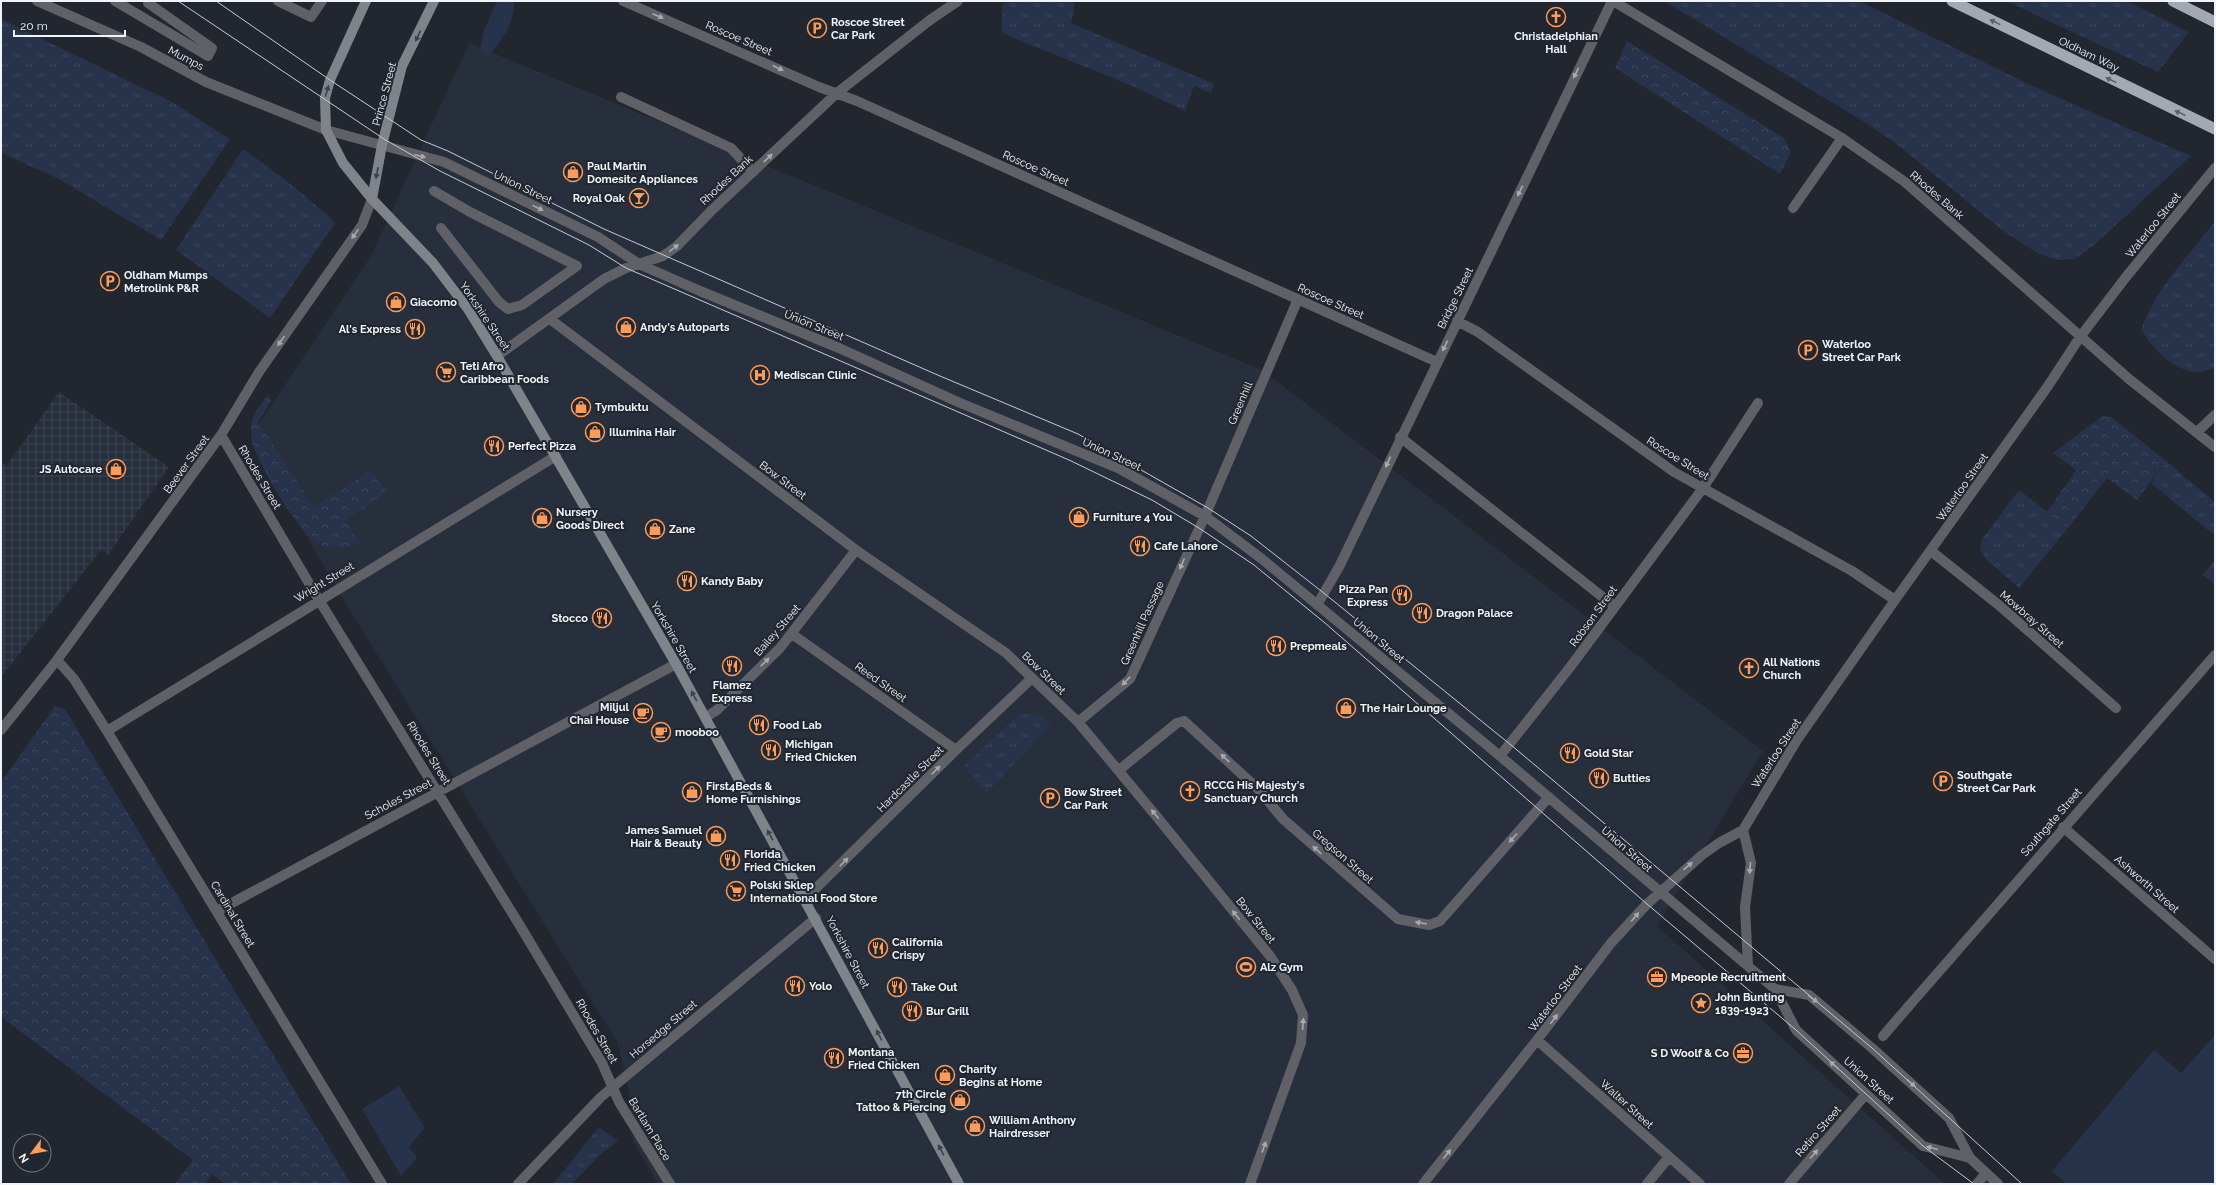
<svg xmlns="http://www.w3.org/2000/svg" width="2216" height="1185" font-family="Raleway,sans-serif">
	<style>
		.built { fill: #272f3d }
		.industrial { fill: url(#industrial-grid) }
		.grass { fill: url(#grass-tufts) }
		.forest { fill: url(#forest-crowns) }
		.garden { fill: #26334b }
		.lines { fill: none; stroke-linecap: round; stroke-linejoin: round }
		.service { stroke: #5f6166; stroke-width: 10 }
		.pedestrian { stroke: #5f6166; stroke-width: 10 }
		.minor { stroke: #5f6166; stroke-width: 10 }
		.secondary { stroke: #7f838a; stroke-width: 10 }
		.trunk { stroke: #a3a8b3; stroke-width: 11 }
		.tram { stroke: #c6cbd1; stroke-width: 1 }
		.oneway { fill: #a8aab0 }
		.oneway2 { fill: #5c606a }
		.oneway3 { fill: #3d424a }
		.labels { text-anchor: middle; stroke-width: 4; stroke-linejoin: round; paint-order: stroke }
		.poi-label { font-size: 11px; font-weight: bold; fill: #f0f4fa; stroke: #21262f; text-anchor: start }
		.street-label { font-size: 11px; fill: #f0f4fa; stroke: #21262f }
	</style>
	<defs>
		<pattern id="industrial-grid" width="8" height="8" patternUnits="userSpaceOnUse"><rect width="8" height="8" fill="#272f3d"/><path d="M0 4h8M4 0v8" fill="none" stroke="#3c4450"/></pattern>
		<pattern id="grass-tufts" width="24" height="20" patternUnits="userSpaceOnUse"><rect width="24" height="20" fill="#26334b"/><path d="M3 7l-1-3M5 7V3M7 7l1-3M15 17l-1-3M17 17v-4M19 17l1-3" fill="none" stroke="#3b475d"/></pattern>
		<pattern id="forest-crowns" width="20" height="18" patternUnits="userSpaceOnUse"><rect width="20" height="18" fill="#26334b"/><path d="M2 6a3 3 0 1 1 6 0M12 15a3 3 0 1 1 6 0" fill="none" stroke="#3b475d"/></pattern>
	</defs>
	<rect width="100%" height="100%" fill="#21262f"/>
	<path class="built" d="M 469,43 L 1262,370 L 1763,751 L 1657,926 L 1945,1184 L 658,1184 L 633,1142 L 629,1091 L 617,1042 L 346,604 L 259,455 L 259,424 L 371,256 Z"/>
	<path class="industrial" d="M 59,392 L 169,467 L 108,555 L 101,550 L 1,677 L 1,464 L 7,465 Z"/>
	<path class="grass" d="M 1008,1 L 1072,1 L 1075,5 L 1071,23 L 1214,84 L 1211,93 L 1194,86 L 1185,111 L 1130,85 L 1002,33 L 1002,4 Z
		M 1664,1 L 1859,1 L 2028,84 L 2191,156 L 2094,245 L 2075,259 L 2058,260 L 2039,254 L 2006,233 L 1894,142 L 1861,120 Z
		M 2006,1 L 2127,1 L 2189,32 L 2158,72 Z
		M 1,19 L 172,102 L 230,139 L 161,240 L 59,179 L 1,153 Z
		M 243,149 C 276,172 306,195 335,223 L 270,318 L 176,250 Z
		M 2215,221 L 2215,368 C 2210,369 2205,371 2200,372 C 2175,373 2153,349 2141,330 C 2155,289 2189,255 2215,221 Z
		M 2166,461 L 2215,502 L 2215,536 L 2151,483 Z
		M 2019,490 L 2068,528 L 2019,588 L 1986,559 L 1980,548 L 1982,539 Z
		M 2215,560 L 2215,585 L 2203,575 Z
		M 1023,714 C 1036,714 1044,715 1051,726 L 986,793 L 964,766 L 1016,717 Z
		M 599,1127 L 618,1141 L 601,1154 L 572,1184 L 553,1184 Z"/>
	<path class="forest" d="M 1627,41 L 1784,138 L 1791,152 L 1780,174 L 1615,68 Z
		M 268,395 L 272,400 L 258,422 L 314,507 L 372,470 L 387,492 L 346,520 L 360,543 C 348,547 334,550 321,545 C 299,536 259,465 252,442 C 251,437 250,426 252,421 C 254,412 263,402 268,395 Z
		M 2102,416 L 2111,417 L 2166,461 L 2137,500 L 2107,478 L 2068,528 L 2047,512 L 2076,470 L 2053,453 Z
		M 55,706 L 65,709 L 351,1184 L 225,1184 L 212,1174 L 205,1184 L 175,1184 L 193,1160 L 1,1017 L 1,782 Z"/>
	<path class="garden" d="M 497,1 L 514,1 C 516,19 501,43 489,55 L 484,54 L 480,49 L 483,33 Z
		M 2215,1035 L 2215,1184 L 2067,1184 L 2052,1171 L 2154,1050 L 2181,1073 Z
		M 399,1086 L 425,1128 L 409,1147 L 417,1158 L 401,1176 L 362,1109 Z"/>
	<g class="lines">
		<path class="service" d="M 621,97 L 731,148 L 753,172
			M 1793,208 L 1842,138
			M 1400,437 L 1614,606
			M 1703,488 L 1758,403"/>
		<path class="pedestrian" d="M 115,1 L 208,56 L 212,48 L 148,3
			M 278,1 L 311,17 L 322,1
			M 434,191 L 470,212 L 577,266 L 522,305 L 508,309 L 499,302 L 441,228
			M 2063,827 L 2215,959
			M 1883,1036 L 1908,1007"/>
		<path class="minor" d="M 37,1 L 141,47 L 206,82 L 326,130 L 444,162 L 598,237 L 639,264 L 700,291 L 839,348 L 958,402 L 1120,469 L 1205,516 L 1262,559 L 1500,756 L 1775,989 L 1796,1030 L 1923,1146 L 1970,1158
			M 623,1 L 819,87 L 857,101 L 1437,362
			M 1613,1 L 1842,138 L 1905,182 L 2129,379 L 2215,447
			M 550,319 L 856,550 L 1006,653 L 1078,722 L 1157,817 L 1270,956 L 1292,990 L 1303,1015 L 1301,1043 L 1250,1184
			M 1457,321 L 1478,332 L 1674,472 L 1852,571 L 1895,600
			M 497,356 L 604,279 L 626,268 L 663,256 L 677,246 L 712,210 L 837,93 L 930,20 L 958,1
			M 2197,432 L 2215,415
			M 221,435 L 319,600 L 522,929 L 602,1063 L 619,1102 L 670,1184
			M 1931,551 L 2000,606 L 2116,708
			M 1317,605 L 1339,567 L 1612,1
			M 792,634 L 956,750
			M 57,660 L 74,679 L 107,731 L 382,1184
			M 706,717 L 717,710 L 780,648 L 856,550
			M 1078,722 L 1130,679 L 1205,516 L 1298,299
			M 1,730 L 57,660 L 221,435 L 259,372 L 362,225 L 372,199
			M 107,731 L 556,456
			M 1500,756 L 1571,666 L 1703,488
			M 1119,770 L 1177,723 L 1184,721 L 1259,790 L 1283,819 L 1398,919 L 1429,925 L 1440,921 L 1549,797
			M 1743,830 L 1751,863 L 1745,907 L 1748,966
			M 805,899 L 956,750 L 1032,678
			M 217,911 L 676,664
			M 1775,989 L 1809,995 L 1872,1048 L 1949,1118 L 1970,1158 L 1998,1184
			M 1908,1007 L 2215,655
			M 1537,1040 L 1700,1184
			M 518,1184 L 601,1097 L 816,918
			M 1423,1184 L 1537,1040 L 1611,943 L 1647,904 L 1702,855 L 1719,843 L 1743,830 L 1797,740 L 1895,600 L 2048,386 L 2080,337 L 2126,277 L 2215,168
			M 1647,1184 L 1669,1157
			M 1789,1184 L 1866,1094
			M 1977,1184 L 1986,1173"/>
		<path class="secondary" d="M 366,1 L 330,80 L 325,98 L 326,130 L 343,163 L 372,199 L 433,263 L 468,309 L 497,356 L 676,664 L 959,1184
			M 372,199 L 382,145 L 402,66 L 434,1"/>
		<path class="trunk" d="M 1952,1 L 2215,129
			M 2173,1 L 2215,22"/>
		<path class="tram" d="M 178,1 L 384,139 L 440,171 L 589,245 L 626,268 L 1069,460 L 1152,500 L 1199,528 L 1254,565 L 1325,623 L 1647,904 L 1796,1030 L 1923,1146 L 1974,1184
			M 216,1 L 330,80 L 421,140 L 448,151 L 604,229 L 940,376 L 1078,434 L 1208,508 L 1251,536 L 1325,594 L 1511,745 L 1872,1048 L 2022,1184"/>
	</g>
	<defs><path id="oneway-solid" d="M-6-.8H1V-3.2L6.5 0L1 3.2V.8H-6Z"/></defs>
	<g class="oneway">
		<use href="#oneway-solid" transform="translate(658 16) rotate(23)"/>
		<use href="#oneway-solid" transform="translate(778 68) rotate(25)"/>
		<use href="#oneway-solid" transform="translate(1576 73) rotate(116)"/>
		<use href="#oneway-solid" transform="translate(420 156) rotate(14)"/>
		<use href="#oneway-solid" transform="translate(768 158) rotate(-43)"/>
		<use href="#oneway-solid" transform="translate(1520 191) rotate(116)"/>
		<use href="#oneway-solid" transform="translate(538 208) rotate(26)"/>
		<use href="#oneway-solid" transform="translate(355 234) rotate(125)"/>
		<use href="#oneway-solid" transform="translate(674 248) rotate(-38)"/>
		<use href="#oneway-solid" transform="translate(281 341) rotate(125)"/>
		<use href="#oneway-solid" transform="translate(1445 346) rotate(116)"/>
		<use href="#oneway-solid" transform="translate(1388 462) rotate(115)"/>
		<use href="#oneway-solid" transform="translate(1182 564) rotate(114)"/>
		<use href="#oneway-solid" transform="translate(765 662) rotate(-44)"/>
		<use href="#oneway-solid" transform="translate(1126 681) rotate(134)"/>
		<use href="#oneway-solid" transform="translate(1225 758) rotate(-136)"/>
		<use href="#oneway-solid" transform="translate(936 770) rotate(-45)"/>
		<use href="#oneway-solid" transform="translate(1155 814) rotate(-129)"/>
		<use href="#oneway-solid" transform="translate(1513 838) rotate(132)"/>
		<use href="#oneway-solid" transform="translate(1317 850) rotate(-138)"/>
		<use href="#oneway-solid" transform="translate(844 862) rotate(-45)"/>
		<use href="#oneway-solid" transform="translate(1688 866) rotate(-40)"/>
		<use href="#oneway-solid" transform="translate(1750 868) rotate(95)"/>
		<use href="#oneway-solid" transform="translate(1236 915) rotate(-129)"/>
		<use href="#oneway-solid" transform="translate(1635 917) rotate(-49)"/>
		<use href="#oneway-solid" transform="translate(1421 923) rotate(-170)"/>
		<use href="#oneway-solid" transform="translate(1813 999) rotate(36)"/>
		<use href="#oneway-solid" transform="translate(1554 1019) rotate(-53)"/>
		<use href="#oneway-solid" transform="translate(1303 1024) rotate(-86)"/>
		<use href="#oneway-solid" transform="translate(1834 1065) rotate(-138)"/>
		<use href="#oneway-solid" transform="translate(1911 1083) rotate(42)"/>
		<use href="#oneway-solid" transform="translate(1264 1147) rotate(-70)"/>
		<use href="#oneway-solid" transform="translate(1932 1148) rotate(-165)"/>
		<use href="#oneway-solid" transform="translate(1447 1154) rotate(-51)"/>
		<use href="#oneway-solid" transform="translate(1814 1154) rotate(-49)"/>
	</g>
	<g class="oneway2">
		<use href="#oneway-solid" transform="translate(1995 22) rotate(-154)"/>
		<use href="#oneway-solid" transform="translate(2111 80) rotate(-154)"/>
		<use href="#oneway-solid" transform="translate(2180 113) rotate(-155)"/>
	</g>
	<g class="oneway3">
		<use href="#oneway-solid" transform="translate(418 36) rotate(115)"/>
		<use href="#oneway-solid" transform="translate(327 91) rotate(-74)"/>
		<use href="#oneway-solid" transform="translate(377 173) rotate(101)"/>
		<use href="#oneway-solid" transform="translate(694 696) rotate(-119)"/>
		<use href="#oneway-solid" transform="translate(770 835) rotate(-119)"/>
		<use href="#oneway-solid" transform="translate(879 1035) rotate(-118)"/>
		<use href="#oneway-solid" transform="translate(941 1150) rotate(-118)"/>
	</g>
	<defs>
		<g id="church-ring" transform="scale(1)"><circle r="9.5" fill="#21262f" stroke="#fe9b59" stroke-width="1.5"/><path d="M-1.2-6h2.4v3.5h3.3v2.4h-3.3V6h-2.4V-.1h-3.3v-2.4h3.3Z" fill="#fe9b59"/></g>
		<g id="parking-ring" transform="scale(1)"><circle r="9.5" fill="#21262f" stroke="#fe9b59" stroke-width="1.5"/><path d="M-3.5-5.5H1a3.5 3.5 0 0 1 0 7H-1V5.5H-3.5ZM-1-3.4V-.6H.8a1.4 1.4 0 0 0 0-2.8Z" fill="#fe9b59"/></g>
		<g id="shop-ring" transform="scale(1)"><circle r="9.5" fill="#21262f" stroke="#fe9b59" stroke-width="1.5"/><path d="M-5-2.5h2.3a2.7 3.5 0 0 1 5.4 0H5L5.5 6h-11ZM-1.5-2.5h3a1.5 2.3 0 0 0-3 0Z" fill="#fe9b59"/></g>
		<g id="bar-ring" transform="scale(1)"><circle r="9.5" fill="#21262f" stroke="#fe9b59" stroke-width="1.5"/><path d="M-6-5H6L.8 .8V4.5H3.5V6h-7V4.5H-.8V.8Z" fill="#fe9b59"/></g>
		<g id="restaurant-ring" transform="scale(1)"><circle r="9.5" fill="#21262f" stroke="#fe9b59" stroke-width="1.5"/><path d="M-5-6h1v4h1v-4h1v4h1v-4h1v5L-1.5 .5V6h-2V.5L-5-1ZM5-6V6H3V1.5H1.5Q1.5-4 5-6Z" fill="#fe9b59"/></g>
		<g id="supermarket-ring" transform="scale(1)"><circle r="9.5" fill="#21262f" stroke="#fe9b59" stroke-width="1.5"/><path d="M-6-5.5h2.5l.6 2H6L4.5 2H-2.5L-4.4-4H-6ZM-1.5 3.2a1.3 1.3 0 1 0 .1 0ZM3 3.2a1.3 1.3 0 1 0 .1 0Z" fill="#fe9b59"/></g>
		<g id="hospital-ring" transform="scale(1)"><circle r="9.5" fill="#21262f" stroke="#fe9b59" stroke-width="1.5"/><path d="M-5-5h3v3.5h4V-5h3V5h-3V1.5h-4V5h-3Z" fill="#fe9b59"/></g>
		<g id="cafe-ring" transform="scale(1)"><circle r="9.5" fill="#21262f" stroke="#fe9b59" stroke-width="1.5"/><path d="M-5.5-4.5H6V0H3Q3 3.5 0 3.5H-2.5Q-5.5 3.5-5.5 0ZM3-3.2v2h1.7v-2ZM-6 4.5H4V6H-6Z" fill="#fe9b59"/></g>
		<g id="stadium-ring" transform="scale(1)"><circle r="9.5" fill="#21262f" stroke="#fe9b59" stroke-width="1.5"/><path d="M0-5a6.5 5 0 1 0 0 10a6.5 5 0 1 0 0-10ZM-3.5-1.8h7v3.6h-7Z" fill="#fe9b59"/></g>
		<g id="office-ring" transform="scale(1)"><circle r="9.5" fill="#21262f" stroke="#fe9b59" stroke-width="1.5"/><path d="M-6-3h4V-5.5h4V-3h4V5H-6ZM-1-4.5V-3h2v-1.5ZM-6 0V1H6V0Z" fill="#fe9b59"/></g>
		<g id="sight-ring" transform="scale(1)"><circle r="9.5" fill="#21262f" stroke="#fe9b59" stroke-width="1.5"/><path d="M0-6L1.8-2.2L6-1.7L2.9 1.2L3.7 5.4L0 3.3L-3.7 5.4L-2.9 1.2L-6-1.7L-1.8-2.2Z" fill="#fe9b59"/></g>
	</defs>
	<g fill-rule="evenodd">
		<use href="#church-ring" x="1556" y="17"/>
		<use href="#parking-ring" x="817" y="28"/>
		<use href="#shop-ring" x="573" y="172"/>
		<use href="#bar-ring" x="639" y="198"/>
		<use href="#parking-ring" x="110" y="281"/>
		<use href="#shop-ring" x="396" y="302"/>
		<use href="#shop-ring" x="626" y="327"/>
		<use href="#restaurant-ring" x="415" y="329"/>
		<use href="#parking-ring" x="1808" y="350"/>
		<use href="#supermarket-ring" x="446" y="372"/>
		<use href="#hospital-ring" x="760" y="375"/>
		<use href="#shop-ring" x="581" y="407"/>
		<use href="#shop-ring" x="595" y="432"/>
		<use href="#restaurant-ring" x="494" y="446"/>
		<use href="#shop-ring" x="116" y="469"/>
		<use href="#shop-ring" x="1079" y="517"/>
		<use href="#shop-ring" x="542" y="518"/>
		<use href="#shop-ring" x="655" y="529"/>
		<use href="#restaurant-ring" x="1140" y="546"/>
		<use href="#restaurant-ring" x="687" y="581"/>
		<use href="#restaurant-ring" x="1402" y="595"/>
		<use href="#restaurant-ring" x="1422" y="613"/>
		<use href="#restaurant-ring" x="602" y="618"/>
		<use href="#restaurant-ring" x="1276" y="646"/>
		<use href="#restaurant-ring" x="732" y="666"/>
		<use href="#church-ring" x="1749" y="668"/>
		<use href="#shop-ring" x="1346" y="708"/>
		<use href="#cafe-ring" x="643" y="713"/>
		<use href="#restaurant-ring" x="759" y="725"/>
		<use href="#cafe-ring" x="661" y="732"/>
		<use href="#restaurant-ring" x="771" y="750"/>
		<use href="#restaurant-ring" x="1570" y="753"/>
		<use href="#restaurant-ring" x="1599" y="778"/>
		<use href="#parking-ring" x="1943" y="781"/>
		<use href="#church-ring" x="1190" y="791"/>
		<use href="#shop-ring" x="692" y="792"/>
		<use href="#parking-ring" x="1050" y="798"/>
		<use href="#shop-ring" x="716" y="836"/>
		<use href="#restaurant-ring" x="730" y="860"/>
		<use href="#supermarket-ring" x="736" y="891"/>
		<use href="#restaurant-ring" x="878" y="948"/>
		<use href="#stadium-ring" x="1246" y="967"/>
		<use href="#office-ring" x="1657" y="977"/>
		<use href="#restaurant-ring" x="795" y="986"/>
		<use href="#restaurant-ring" x="897" y="987"/>
		<use href="#sight-ring" x="1701" y="1003"/>
		<use href="#restaurant-ring" x="912" y="1011"/>
		<use href="#office-ring" x="1743" y="1053"/>
		<use href="#restaurant-ring" x="834" y="1058"/>
		<use href="#shop-ring" x="945" y="1075"/>
		<use href="#shop-ring" x="960" y="1100"/>
		<use href="#shop-ring" x="975" y="1126"/>
	</g>
	<g class="labels">
		<g class="poi-label">
			<text x="831" y="26">Roscoe Street<tspan x="831" dy="13">Car Park</tspan></text>
			<text x="1556" y="40" text-anchor="middle">Christadelphian<tspan x="1556" dy="13">Hall</tspan></text>
			<text x="587" y="170">Paul Martin<tspan x="587" dy="13">Domesitc Appliances</tspan></text>
			<text x="625" y="202" text-anchor="end">Royal Oak</text>
			<text x="124" y="279">Oldham Mumps<tspan x="124" dy="13">Metrolink P&amp;R</tspan></text>
			<text x="410" y="306">Giacomo</text>
			<text x="640" y="331">Andy's Autoparts</text>
			<text x="401" y="333" text-anchor="end">Al's Express</text>
			<text x="1822" y="348">Waterloo<tspan x="1822" dy="13">Street Car Park</tspan></text>
			<text x="460" y="370">Teti Afro<tspan x="460" dy="13">Caribbean Foods</tspan></text>
			<text x="774" y="379">Mediscan Clinic</text>
			<text x="595" y="411">Tymbuktu</text>
			<text x="609" y="436">Illumina Hair</text>
			<text x="508" y="450">Perfect Pizza</text>
			<text x="102" y="473" text-anchor="end">JS Autocare</text>
			<text x="556" y="516">Nursery<tspan x="556" dy="13">Goods Direct</tspan></text>
			<text x="1093" y="521">Furniture 4 You</text>
			<text x="669" y="533">Zane</text>
			<text x="1154" y="550">Cafe Lahore</text>
			<text x="701" y="585">Kandy Baby</text>
			<text x="1388" y="593" text-anchor="end">Pizza Pan<tspan x="1388" dy="13">Express</tspan></text>
			<text x="1436" y="617">Dragon Palace</text>
			<text x="588" y="622" text-anchor="end">Stocco</text>
			<text x="1290" y="650">Prepmeals</text>
			<text x="1763" y="666">All Nations<tspan x="1763" dy="13">Church</tspan></text>
			<text x="732" y="689" text-anchor="middle">Flamez<tspan x="732" dy="13">Express</tspan></text>
			<text x="629" y="711" text-anchor="end">Miljul<tspan x="629" dy="13">Chai House</tspan></text>
			<text x="1360" y="712">The Hair Lounge</text>
			<text x="773" y="729">Food Lab</text>
			<text x="675" y="736">mooboo</text>
			<text x="785" y="748">Michigan<tspan x="785" dy="13">Fried Chicken</tspan></text>
			<text x="1584" y="757">Gold Star</text>
			<text x="1957" y="779">Southgate<tspan x="1957" dy="13">Street Car Park</tspan></text>
			<text x="1613" y="782">Butties</text>
			<text x="1204" y="789">RCCG His Majesty's<tspan x="1204" dy="13">Sanctuary Church</tspan></text>
			<text x="706" y="790">First4Beds &amp;<tspan x="706" dy="13">Home Furnishings</tspan></text>
			<text x="1064" y="796">Bow Street<tspan x="1064" dy="13">Car Park</tspan></text>
			<text x="702" y="834" text-anchor="end">James Samuel<tspan x="702" dy="13">Hair &amp; Beauty</tspan></text>
			<text x="744" y="858">Florida<tspan x="744" dy="13">Fried Chicken</tspan></text>
			<text x="750" y="889">Polski Sklep<tspan x="750" dy="13">International Food Store</tspan></text>
			<text x="892" y="946">California<tspan x="892" dy="13">Crispy</tspan></text>
			<text x="1260" y="971">Alz Gym</text>
			<text x="1671" y="981">Mpeople Recruitment</text>
			<text x="809" y="990">Yolo</text>
			<text x="911" y="991">Take Out</text>
			<text x="1715" y="1001">John Bunting<tspan x="1715" dy="13">1839-1923</tspan></text>
			<text x="926" y="1015">Bur Grill</text>
			<text x="848" y="1056">Montana<tspan x="848" dy="13">Fried Chicken</tspan></text>
			<text x="1729" y="1057" text-anchor="end">S D Woolf &amp; Co</text>
			<text x="959" y="1073">Charity<tspan x="959" dy="13">Begins at Home</tspan></text>
			<text x="946" y="1098" text-anchor="end">7th Circle<tspan x="946" dy="13">Tattoo &amp; Piercing</tspan></text>
			<text x="989" y="1124">William Anthony<tspan x="989" dy="13">Hairdresser</tspan></text>
		</g>
		<g class="street-label">
			<text transform="translate(739 38) rotate(23)" y="4">Roscoe Street</text>
			<text transform="translate(2089 54) rotate(26)" y="4">Oldham Way</text>
			<text transform="translate(186 58) rotate(28)" y="4">Mumps</text>
			<text transform="translate(384 94) rotate(-75)" y="4">Prince Street</text>
			<text transform="translate(1036 168) rotate(24)" y="4">Roscoe Street</text>
			<text transform="translate(726 180) rotate(-43)" y="4">Rhodes Bank</text>
			<text transform="translate(523 187) rotate(26)" y="4">Union Street</text>
			<text transform="translate(1937 195) rotate(41)" y="4">Rhodes Bank</text>
			<text transform="translate(2153 225) rotate(-51)" y="4">Waterloo Street</text>
			<text transform="translate(1455 298) rotate(-64)" y="4">Bridge Street</text>
			<text transform="translate(1331 301) rotate(24)" y="4">Roscoe Street</text>
			<text transform="translate(485 316) rotate(56)" y="4">Yorkshire Street</text>
			<text transform="translate(814 325) rotate(22)" y="4">Union Street</text>
			<text transform="translate(1240 403) rotate(-67)" y="4">Greenhill</text>
			<text transform="translate(1112 454) rotate(25)" y="4">Union Street</text>
			<text transform="translate(1678 458) rotate(32)" y="4">Roscoe Street</text>
			<text transform="translate(186 464) rotate(-54)" y="4">Beever Street</text>
			<text transform="translate(260 477) rotate(59)" y="4">Rhodes Street</text>
			<text transform="translate(783 480) rotate(37)" y="4">Bow Street</text>
			<text transform="translate(1962 487) rotate(-55)" y="4">Waterloo Street</text>
			<text transform="translate(324 582) rotate(-31)" y="4">Wright Street</text>
			<text transform="translate(1593 616) rotate(-54)" y="4">Robson Street</text>
			<text transform="translate(2032 619) rotate(41)" y="4">Mowbray Street</text>
			<text transform="translate(1142 623) rotate(-66)" y="4">Greenhill Passage</text>
			<text transform="translate(777 630) rotate(-49)" y="4">Bailey Street</text>
			<text transform="translate(674 637) rotate(60)" y="4">Yorkshire Street</text>
			<text transform="translate(1379 640) rotate(40)" y="4">Union Street</text>
			<text transform="translate(1044 673) rotate(44)" y="4">Bow Street</text>
			<text transform="translate(881 682) rotate(35)" y="4">Reed Street</text>
			<text transform="translate(429 753) rotate(58)" y="4">Rhodes Street</text>
			<text transform="translate(1776 753) rotate(-57)" y="4">Waterloo Street</text>
			<text transform="translate(910 779) rotate(-45)" y="4">Hardcastle Street</text>
			<text transform="translate(398 799) rotate(-28)" y="4">Scholes Street</text>
			<text transform="translate(2051 822) rotate(-49)" y="4">Southgate Street</text>
			<text transform="translate(1627 849) rotate(41)" y="4">Union Street</text>
			<text transform="translate(1343 856) rotate(41)" y="4">Gregson Street</text>
			<text transform="translate(2147 884) rotate(41)" y="4">Ashworth Street</text>
			<text transform="translate(233 914) rotate(59)" y="4">Cardinal Street</text>
			<text transform="translate(1256 920) rotate(51)" y="4">Bow Street</text>
			<text transform="translate(848 952) rotate(62)" y="4">Yorkshire Street</text>
			<text transform="translate(1555 998) rotate(-53)" y="4">Waterloo Street</text>
			<text transform="translate(663 1029) rotate(-40)" y="4">Horsedge Street</text>
			<text transform="translate(597 1031) rotate(60)" y="4">Rhodes Street</text>
			<text transform="translate(1869 1080) rotate(42)" y="4">Union Street</text>
			<text transform="translate(1627 1104) rotate(42)" y="4">Walter Street</text>
			<text transform="translate(650 1129) rotate(59)" y="4">Bartlam Place</text>
			<text transform="translate(1818 1131) rotate(-49)" y="4">Retiro Street</text>
		</g>
	</g>
	<rect width="2216" height="1185" fill="none" stroke="#f0f4fa" stroke-width="4"/>
	<g transform="translate(32 1153) rotate(238)"><circle r="19" fill="#21262f" stroke="#747880"/>
	<path d="M0-3L7 15L0 10L-7 15Z" fill="#fe9b59"/>
	<text y="-6" font-size="11" font-weight="bold" text-anchor="middle" fill="#f0f4fa">N</text>
	</g>
	<path d="M14 30v6h111v-6" fill="none" stroke="#f0f4fa" stroke-width="2"/>
	<text x="20" y="30" font-size="12" fill="#f0f4fa" stroke="#21262f" stroke-width="3" paint-order="stroke">20 m</text>
</svg>
